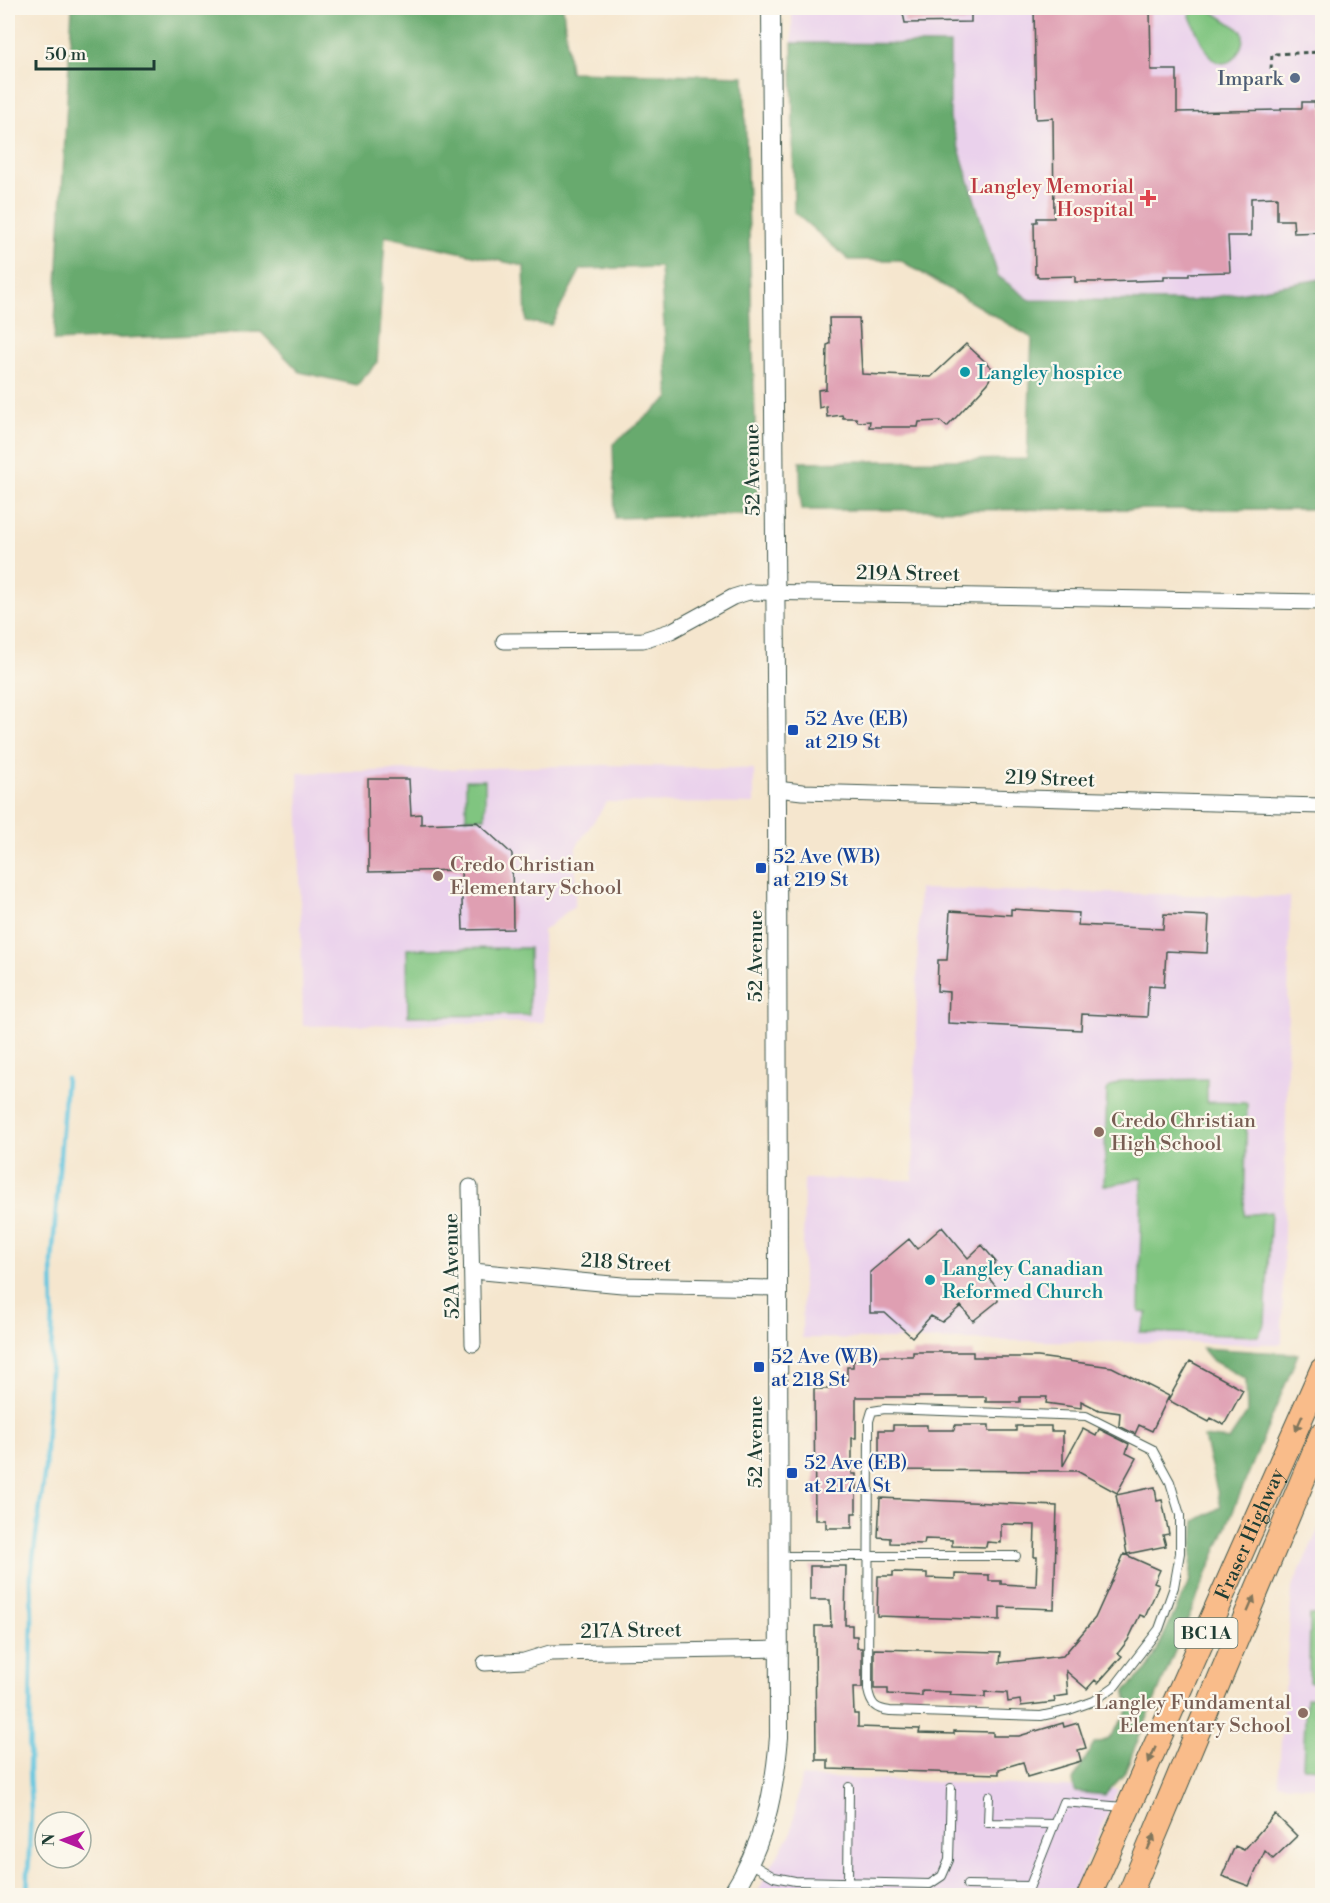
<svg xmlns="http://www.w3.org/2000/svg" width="1330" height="1903" font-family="'Libre Bodoni',serif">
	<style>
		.built { fill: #ead1ec }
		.green { fill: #80c580; stroke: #50815a; stroke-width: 1.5 }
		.forest { fill: #68aa6e; stroke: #447451; stroke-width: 1.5 }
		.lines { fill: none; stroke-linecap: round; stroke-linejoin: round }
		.stream { stroke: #61c5df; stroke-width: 4.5 }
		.building { fill: #df9fb2 }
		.service-casing { stroke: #3f564b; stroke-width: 10 }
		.minor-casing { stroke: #3f564b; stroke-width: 17 }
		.tertiary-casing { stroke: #3f564b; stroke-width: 20 }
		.primary-casing { stroke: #3f564b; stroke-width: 26 }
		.path { stroke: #3f564b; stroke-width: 3; stroke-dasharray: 4.5 4.5; stroke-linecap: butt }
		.service { stroke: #fff; stroke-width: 8 }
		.minor { stroke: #fff; stroke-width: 15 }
		.tertiary { stroke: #fff; stroke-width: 18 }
		.primary { stroke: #f9bc8a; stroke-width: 24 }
		.oneway { fill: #81765b }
		.service-dot { fill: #5c6f8a; stroke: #fbf7ec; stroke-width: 2 }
		.health-dot { fill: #e0444e; stroke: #fbf7ec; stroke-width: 2 }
		.culture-dot { fill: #0f9aa8; stroke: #fbf7ec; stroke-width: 2 }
		.transit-dot { fill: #1a4fb4; stroke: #fbf7ec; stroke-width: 2 }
		.education-dot { fill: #8d6e63; stroke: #fbf7ec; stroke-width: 2 }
		.labels { text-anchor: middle; stroke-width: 4.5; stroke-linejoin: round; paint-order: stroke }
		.shield { fill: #fbf7ec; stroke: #61756b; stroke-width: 1.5 }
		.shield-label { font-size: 18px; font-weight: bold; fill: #1f3d34 }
		.service-label { font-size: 20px; fill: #4e5e75; stroke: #fbf7ec; text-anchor: end }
		.health-label { font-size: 20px; fill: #be3a42; stroke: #fbf7ec; text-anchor: end }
		.culture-label { font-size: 20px; fill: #0d838f; stroke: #fbf7ec; text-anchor: start }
		.street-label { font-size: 20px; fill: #1f3d34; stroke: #fbf7ec }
		.transit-label { font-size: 20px; fill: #164399; stroke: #fbf7ec; text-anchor: start }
		.education-label { font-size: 20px; fill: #785e54; stroke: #fbf7ec; text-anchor: start }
	</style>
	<rect width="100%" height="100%" fill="#fbf7ec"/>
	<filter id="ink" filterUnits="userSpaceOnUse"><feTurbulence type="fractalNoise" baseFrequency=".0167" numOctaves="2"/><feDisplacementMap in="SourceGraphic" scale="12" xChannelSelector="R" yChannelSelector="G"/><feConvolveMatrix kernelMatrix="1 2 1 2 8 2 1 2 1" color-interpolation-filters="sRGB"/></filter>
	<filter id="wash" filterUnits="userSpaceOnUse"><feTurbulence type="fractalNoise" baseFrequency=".008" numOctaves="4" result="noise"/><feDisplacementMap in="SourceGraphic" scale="24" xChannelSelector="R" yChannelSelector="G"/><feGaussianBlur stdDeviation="1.35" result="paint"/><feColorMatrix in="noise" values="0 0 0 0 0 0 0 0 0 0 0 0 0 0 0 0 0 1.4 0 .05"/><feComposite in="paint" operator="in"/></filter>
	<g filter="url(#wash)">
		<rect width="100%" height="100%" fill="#f5e6ce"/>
		<path class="built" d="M 792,8 L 1322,8 L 1322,279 L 1191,301 L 1030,300 L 998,276 L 950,119 L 950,44 L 792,43 Z
			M 606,765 L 754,769 L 754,804 L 607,802 L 576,847 L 575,905 L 543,931 L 544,1022 L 303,1026 L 298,773 Z
			M 919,889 L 1290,897 L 1282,1344 L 802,1338 L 804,1179 L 913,1180 Z
			M 1322,1521 L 1322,1787 L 1278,1784 L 1292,1588 Z
			M 801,1777 L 1118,1789 L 1072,1895 L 756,1896 L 768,1871 L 791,1834 Z"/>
		<path class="green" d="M 1194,8 L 1207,8 L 1242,31 C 1247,46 1231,72 1214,60 C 1205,54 1196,29 1191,19 L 1190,15 Z
			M 466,780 L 485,780 L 485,818 L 466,818 Z
			M 529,948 L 529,1015 L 408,1016 L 407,949 Z
			M 1207,1079 L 1207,1102 L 1247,1103 L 1244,1215 L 1271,1212 L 1265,1323 L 1258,1336 L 1140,1332 L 1148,1313 L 1139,1312 L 1142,1177 L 1112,1185 L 1104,1185 L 1107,1089 L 1121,1081 Z
			M 1310,1615 L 1322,1615 L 1322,1682 L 1309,1682 Z
			M 1306,1698 L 1322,1699 L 1322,1768 L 1303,1767 Z"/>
		<path class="forest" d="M 72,8 L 563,8 L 570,72 L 744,76 L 758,514 L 615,518 L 613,444 L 669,398 L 660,267 L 581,269 L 551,325 L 526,322 L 524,266 L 385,236 L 377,363 L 357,385 L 300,372 L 261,332 L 54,341 Z
			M 792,43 L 950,44 L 950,119 L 998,276 L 1030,300 L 1191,301 L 1322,279 L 1322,509 L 801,510 L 800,462 L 1027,459 L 1032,338 L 900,260 L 849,260 L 794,212 Z
			M 1202,1348 L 1298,1354 L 1124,1774 L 1105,1795 L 1075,1792 L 1073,1780 L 1094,1744 L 1109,1739 L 1130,1708 L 1125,1691 L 1149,1667 L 1190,1580 L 1195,1521 L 1221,1507 L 1204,1437 L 1229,1440 L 1247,1413 L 1246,1379 L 1213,1361 Z"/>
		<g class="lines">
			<path class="stream" d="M 27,1896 L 31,1812 L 29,1769 L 32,1620 L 31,1575 L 45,1468 L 53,1315 L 52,1262 L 66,1078"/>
		</g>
		<g id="blocks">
			<path class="building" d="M 902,8 L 971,8 L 971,22 L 905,23 Z
				M 1034,8 L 1150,8 L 1151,70 L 1177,70 L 1177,112 L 1281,110 L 1281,108 L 1302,108 L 1302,102 L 1315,102 L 1315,107 L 1323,107 L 1323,232 L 1294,233 L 1293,220 L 1277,220 L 1277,197 L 1251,198 L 1251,236 L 1228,236 L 1230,272 L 1189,273 L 1189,276 L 1164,276 L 1164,280 L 1103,282 L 1075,282 L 1075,276 L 1037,277 L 1037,274 L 1035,274 L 1034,222 L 1037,222 L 1037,218 L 1054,218 L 1053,118 L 1036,119 Z
				M 829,318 L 859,318 L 862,374 L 931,377 L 966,344 L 993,369 L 988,383 L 947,427 L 940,421 L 919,422 L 918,427 L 869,427 L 870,421 L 858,422 L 856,418 L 843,418 L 842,415 L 827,417 L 826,406 L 819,408 L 818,390 L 826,389 L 827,345 L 830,344 Z
				M 368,779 L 409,779 L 411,815 L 421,814 L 421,824 L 477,822 L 512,854 L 513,929 L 463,930 L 461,870 L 369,872 Z
				M 1011,909 L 1079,913 L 1078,925 L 1163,929 L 1164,914 L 1209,916 L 1207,953 L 1166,951 L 1164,987 L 1149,986 L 1147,1017 L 1082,1014 L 1081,1030 L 948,1023 L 949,992 L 937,991 L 938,960 L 947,960 L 950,911 L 1011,915 Z
				M 942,1227 L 968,1258 L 982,1245 L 996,1262 L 984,1272 L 997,1288 L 998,1301 L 973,1321 L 961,1306 L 942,1322 L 931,1316 L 912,1337 L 885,1313 L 870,1313 L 870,1272 L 909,1239 L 917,1249 Z
				M 913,1352 L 973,1352 L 973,1357 L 1038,1357 L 1112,1367 L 1169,1396 L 1152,1431 L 1139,1425 L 1135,1434 L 1119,1426 L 1120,1413 L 1099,1410 L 1081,1401 L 1081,1408 L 1046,1403 L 1047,1397 L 1020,1397 L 1020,1402 L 986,1402 L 986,1397 L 856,1397 L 856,1438 L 852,1438 L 852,1474 L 856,1474 L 856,1513 L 852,1513 L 852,1528 L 826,1528 L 826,1520 L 815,1520 L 814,1389 L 830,1389 L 830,1382 L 847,1382 L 847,1367 L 853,1367 L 853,1361 L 865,1361 L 865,1356 L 913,1356 Z
				M 1190,1361 L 1243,1390 L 1224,1425 L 1211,1418 L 1209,1422 L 1168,1400 Z
				M 893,1425 L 927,1425 L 927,1430 L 954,1430 L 955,1425 L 989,1425 L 989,1431 L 1016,1431 L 1016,1426 L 1051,1426 L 1051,1431 L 1063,1431 L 1063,1466 L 1083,1429 L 1096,1436 L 1099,1429 L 1129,1444 L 1126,1453 L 1136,1458 L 1117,1493 L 1077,1471 L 879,1470 L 879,1430 L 893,1430 Z
				M 1155,1487 L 1157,1501 L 1162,1500 L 1169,1534 L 1163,1535 L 1166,1546 L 1127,1554 L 1116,1495 Z
				M 880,1498 L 1057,1506 L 1054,1609 L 1000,1607 L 1000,1620 L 877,1616 L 878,1576 L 893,1576 L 893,1572 L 927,1573 L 927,1578 L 955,1579 L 955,1574 L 989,1575 L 989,1581 L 1001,1581 L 1001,1584 L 1036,1586 L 1037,1557 L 1034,1557 L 1035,1525 L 1001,1524 L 1001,1543 L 987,1542 L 986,1547 L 952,1546 L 952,1540 L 925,1539 L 924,1544 L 890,1543 L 890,1538 L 878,1537 Z
				M 1124,1554 L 1160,1570 L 1154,1583 L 1159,1585 L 1145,1617 L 1140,1615 L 1128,1640 L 1118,1653 L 1122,1656 L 1098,1683 L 1095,1680 L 1087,1689 L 1066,1671 L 1068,1695 L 1054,1697 L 1055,1702 L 1021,1706 L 1020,1700 L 1008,1702 L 1007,1693 L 985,1692 L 985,1697 L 950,1695 L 951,1692 L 922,1691 L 922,1696 L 888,1694 L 888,1689 L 874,1689 L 874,1649 L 1001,1652 L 1000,1663 L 1063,1656 L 1095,1618 Z
				M 810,1566 L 846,1566 L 845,1625 L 852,1625 L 852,1636 L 857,1636 L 857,1648 L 862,1648 L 862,1688 L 853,1688 L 854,1714 L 858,1714 L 858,1727 L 920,1729 L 919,1733 L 954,1734 L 954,1731 L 993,1732 L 993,1736 L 1019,1736 L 1063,1723 L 1064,1727 L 1078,1723 L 1086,1748 L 1078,1750 L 1081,1761 L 1027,1777 L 1023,1762 L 999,1769 L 999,1774 L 828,1769 L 828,1760 L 816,1760 L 815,1626 L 831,1626 L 830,1600 L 810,1600 Z
				M 1275,1814 L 1297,1836 L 1273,1859 L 1265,1851 L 1249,1886 L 1222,1876 L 1235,1846 L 1244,1850 Z"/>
		</g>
	</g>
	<g filter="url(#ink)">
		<use href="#blocks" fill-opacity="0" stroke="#3f564b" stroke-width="1.5"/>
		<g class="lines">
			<g class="service-casing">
				<path id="service" d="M 885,1409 L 1086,1416 L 1152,1449 L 1170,1482 L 1180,1515 L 1180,1553 L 1174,1587 L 1159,1629 L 1115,1686 L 1094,1701 L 1069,1710 L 1041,1716 L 890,1711 C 875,1709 871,1705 868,1690 L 869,1421 L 872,1411 Z
					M 780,1556 L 1016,1556
					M 989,1796 L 988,1823 L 1054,1824
					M 750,1863 L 774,1877 L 795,1881 L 930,1884 L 942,1876 L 949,1860 L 951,1788
					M 848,1882 L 849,1787
					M 967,1885 L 1030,1886
					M 1026,1896 L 1063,1802 L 1124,1807"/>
			</g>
			<g class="minor-casing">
				<path id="minor" d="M 504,641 L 643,640 L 671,631 L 733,597 L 749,592 L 1322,602
					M 777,789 L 802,792 L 1322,806
					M 470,1187 L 473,1344
					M 473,1271 L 622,1285 L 777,1288
					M 485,1663 L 524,1661 L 550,1653 L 779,1649"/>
			</g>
			<g class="tertiary-casing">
				<path id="tertiary" d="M 731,1896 C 764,1845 774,1796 779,1737 L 777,808 L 771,8"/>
			</g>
			<g class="primary-casing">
				<g id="primary">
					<path id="s1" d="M 1089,1896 L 1322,1370"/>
					<path d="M 1129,1896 L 1322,1434"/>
				</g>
			</g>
			<path class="path" d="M 1271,69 L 1272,54 L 1322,52"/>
			<use href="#service" class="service"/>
			<use href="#minor" class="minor"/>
			<use href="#tertiary" class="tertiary"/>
			<use href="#primary" class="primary"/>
		</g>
		<defs><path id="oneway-solid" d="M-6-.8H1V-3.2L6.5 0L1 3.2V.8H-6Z" transform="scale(1.5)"/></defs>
		<g class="oneway">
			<use href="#oneway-solid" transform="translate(1299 1423) rotate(114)"/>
			<use href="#oneway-solid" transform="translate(1251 1604) rotate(-67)"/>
			<use href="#oneway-solid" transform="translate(1152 1755) rotate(114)"/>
			<use href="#oneway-solid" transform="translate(1151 1842) rotate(-67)"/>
		</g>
	</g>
	<circle class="service-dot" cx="1295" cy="78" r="6"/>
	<path class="health-dot" d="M1145 189h6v6h6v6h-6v6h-6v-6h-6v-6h6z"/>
	<g class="culture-dot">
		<circle cx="965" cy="372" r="6"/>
		<circle cx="930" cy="1280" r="6"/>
	</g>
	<g class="transit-dot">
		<rect x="787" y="724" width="12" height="12" rx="3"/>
		<rect x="755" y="862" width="12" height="12" rx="3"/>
		<rect x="753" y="1361" width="12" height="12" rx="3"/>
		<rect x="786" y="1467" width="12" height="12" rx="3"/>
	</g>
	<g class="education-dot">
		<circle cx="438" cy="876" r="6"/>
		<circle cx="1099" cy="1132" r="6"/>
		<circle cx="1303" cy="1713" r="6"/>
	</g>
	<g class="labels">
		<rect class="shield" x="1174.5" y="1618" width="63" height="30" rx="4.5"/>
		<g class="shield-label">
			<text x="1206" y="1639">BC 1A</text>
		</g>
		<g class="service-label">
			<text x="1283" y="85">Impark</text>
		</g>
		<g class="health-label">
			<text x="1134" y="193">Langley Memorial<tspan x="1134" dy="23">Hospital</tspan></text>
		</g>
		<g class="culture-label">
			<text x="977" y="379">Langley hospice</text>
			<text x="942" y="1275">Langley Canadian<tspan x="942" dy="23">Reformed Church</tspan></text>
		</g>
		<g class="street-label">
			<text transform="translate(752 470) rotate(-91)" y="7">52 Avenue</text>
			<text transform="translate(908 573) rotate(1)" y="7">219A Street</text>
			<text transform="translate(1050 778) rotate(2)" y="7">219 Street</text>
			<text transform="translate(755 956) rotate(-90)" y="7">52 Avenue</text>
			<text transform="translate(626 1262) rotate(3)" y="7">218 Street</text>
			<text transform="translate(451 1266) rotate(-91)" y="7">52A Avenue</text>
			<text transform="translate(755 1442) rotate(-90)" y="7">52 Avenue</text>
			<text dy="7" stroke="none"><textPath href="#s1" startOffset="396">Fraser Highway</textPath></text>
			<text transform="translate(631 1630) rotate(-1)" y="7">217A Street</text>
		</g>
		<g class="transit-label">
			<text x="805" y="725">52 Ave (EB)<tspan x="805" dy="23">at 219 St</tspan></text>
			<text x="773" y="863">52 Ave (WB)<tspan x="773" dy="23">at 219 St</tspan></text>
			<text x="771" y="1363">52 Ave (WB)<tspan x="771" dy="23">at 218 St</tspan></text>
			<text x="804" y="1469">52 Ave (EB)<tspan x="804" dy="23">at 217A St</tspan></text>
		</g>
		<g class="education-label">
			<text x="450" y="871">Credo Christian<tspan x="450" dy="23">Elementary School</tspan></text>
			<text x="1111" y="1127">Credo Christian<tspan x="1111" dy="23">High School</tspan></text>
			<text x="1291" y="1709" text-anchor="end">Langley Fundamental<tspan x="1291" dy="23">Elementary School</tspan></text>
		</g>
	</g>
	<rect width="1330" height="1903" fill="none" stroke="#fbf7ec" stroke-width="30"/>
	<g transform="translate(63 1840) rotate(271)"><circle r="28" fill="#fbf7ec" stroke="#a3ada2" stroke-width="1.5"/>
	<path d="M0-4.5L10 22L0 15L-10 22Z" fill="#b5179e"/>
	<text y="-9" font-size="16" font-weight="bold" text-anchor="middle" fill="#1f3d34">N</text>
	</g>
	<path d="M36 60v9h118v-9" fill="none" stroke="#1f3d34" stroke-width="3"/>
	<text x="45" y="60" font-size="18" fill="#1f3d34" stroke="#fbf7ec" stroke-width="4.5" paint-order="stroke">50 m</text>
</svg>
